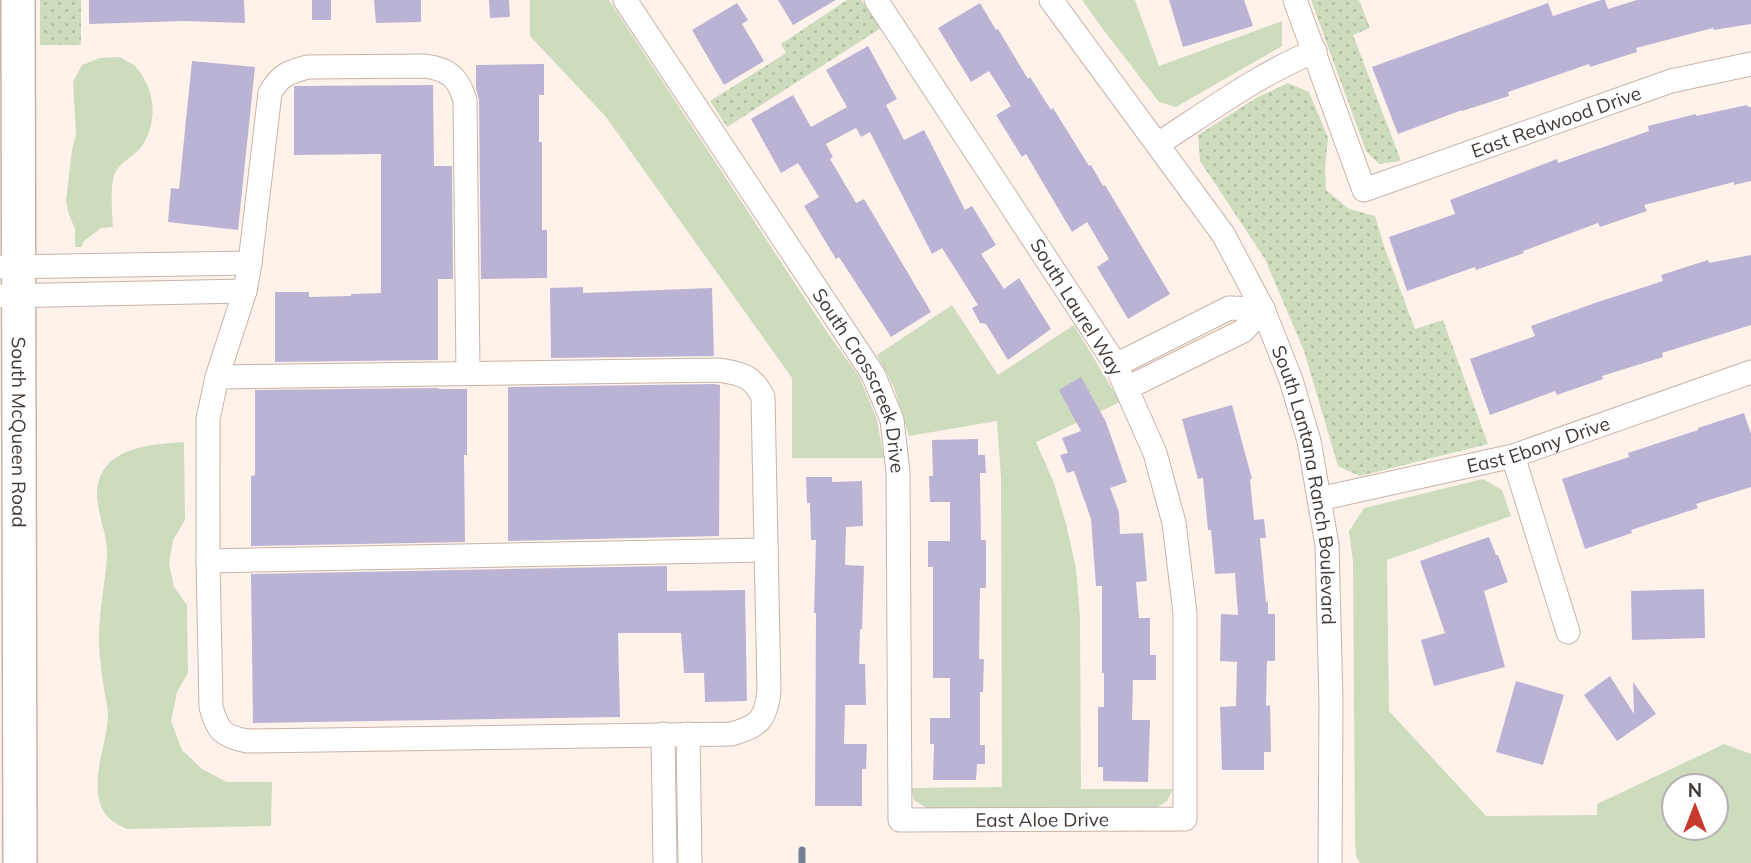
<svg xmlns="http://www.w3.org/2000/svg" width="1751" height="863" font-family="Mulish,sans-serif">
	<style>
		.grass { fill: url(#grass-dots) }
		.green { fill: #cddcbc; fill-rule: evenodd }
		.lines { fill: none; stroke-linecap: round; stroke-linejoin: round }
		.stream { stroke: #738091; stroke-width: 7 }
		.building { fill: #bbb3d4 }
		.minor-casing { stroke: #c7b4a9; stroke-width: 25 }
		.secondary-casing { stroke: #c7b4a9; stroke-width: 36 }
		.minor { stroke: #fff; stroke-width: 23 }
		.secondary { stroke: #fff; stroke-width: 33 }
		.labels { text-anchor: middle; stroke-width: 5; stroke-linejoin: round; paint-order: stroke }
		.street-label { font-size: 19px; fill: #413935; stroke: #fff }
	</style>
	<defs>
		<pattern id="grass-dots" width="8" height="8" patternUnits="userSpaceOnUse" patternTransform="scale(1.75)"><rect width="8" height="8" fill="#cddcbc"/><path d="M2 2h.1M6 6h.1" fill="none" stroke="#b1bea2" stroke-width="1.8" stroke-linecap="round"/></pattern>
	</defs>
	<rect width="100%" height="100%" fill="#fef2eb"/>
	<path class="grass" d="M 40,0 L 81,0 L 81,45 L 40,45 Z
		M 847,0 L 861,0 L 881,28 L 727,127 L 710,101 L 786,53 L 781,44 Z
		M 1311,0 L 1359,0 L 1370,28 L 1353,35 L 1401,161 L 1379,164 L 1366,151 Z
		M 1288,83 L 1309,92 L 1328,138 L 1325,168 L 1326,190 L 1349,209 L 1375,216 L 1385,249 L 1415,329 L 1443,320 L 1488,444 L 1360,476 L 1338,466 L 1304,351 L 1265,259 L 1200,161 L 1198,135 L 1256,98 Z"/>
	<path class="green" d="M 530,0 L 609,0 L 825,329 L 860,378 L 877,420 L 884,458 L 792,458 L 792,378 L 606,117 L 530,36 Z
		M 1082,0 L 1135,0 L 1159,66 L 1282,21 L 1282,46 L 1176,107 L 1159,102 L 1102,28 Z
		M 120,57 C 124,60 130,62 134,65 C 155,86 159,121 142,146 C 135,156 121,161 115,173 C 110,182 112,216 113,227 L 101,228 L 83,242 L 82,247 L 75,247 L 75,229 L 68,212 L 66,200 L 72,150 L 76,134 L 73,82 L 82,65 L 100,58 Z
		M 952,305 L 998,375 L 1074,325 L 1120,402 L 1036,442 L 1054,483 L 1066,524 L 1076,568 L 1080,617 L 1081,789 L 1173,789 L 1167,801 L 1156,808 L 927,808 L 914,800 L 911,788 L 1002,787 L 1001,478 L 997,421 L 909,436 L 894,388 L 877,355 Z
		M 184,442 L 185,520 L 173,540 L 169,564 L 174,587 L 187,605 L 188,673 L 177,692 L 171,721 L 182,750 L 202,769 L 227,782 L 272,782 L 271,826 L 127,829 C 113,823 102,815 99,800 C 93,771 107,743 108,715 C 108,708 106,701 105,694 C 102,678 100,662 99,646 C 98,615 105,586 107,556 C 109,529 85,495 105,468 C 122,445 159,444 184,442 Z
		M 1483,479 L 1502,490 L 1511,516 L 1387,560 L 1389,711 L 1486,816 L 1597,815 L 1597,804 L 1724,744 L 1751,754 L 1751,863 L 1360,863 L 1356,856 L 1355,841 L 1353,562 L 1349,531 L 1364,508 ZM 1674,786 L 1716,786 L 1716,828 L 1674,828 Z"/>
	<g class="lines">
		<path class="stream" d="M 802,850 L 802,863"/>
	</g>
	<path class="building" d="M 89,0 L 244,0 L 245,23 L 183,21 L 89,24 Z
		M 312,0 L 331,0 L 331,20 L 312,20 Z
		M 374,0 L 421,0 L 421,22 L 376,23 Z
		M 489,0 L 509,0 L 510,17 L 490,18 Z
		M 778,0 L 836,0 L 793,25 Z
		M 1169,0 L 1244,0 L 1253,26 L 1183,47 Z
		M 1601,0 L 1605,0 L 1608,9 L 1637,0 L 1751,0 L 1751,24 L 1714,30 L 1713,28 L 1636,48 L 1637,52 L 1590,67 L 1589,64 L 1508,92 L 1509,96 L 1462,111 L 1462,110 L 1398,134 L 1372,67 L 1548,3 L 1553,16 Z
		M 737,3 L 748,20 L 742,24 L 764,61 L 724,85 L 692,30 Z
		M 980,3 L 996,30 L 998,29 L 1028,79 L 1030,77 L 1051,110 L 1053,108 L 1089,166 L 1091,165 L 1103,186 L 1105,185 L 1170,294 L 1128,319 L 1097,267 L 1109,259 L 1087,222 L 1072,232 L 1026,154 L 1022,157 L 996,115 L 1011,106 L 989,71 L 971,82 L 938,28 Z
		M 868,46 L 897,99 L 886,105 L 904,140 L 924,130 L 965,210 L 972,206 L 996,245 L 981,254 L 1004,289 L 1019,278 L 1051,329 L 1008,360 L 986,324 L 980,323 L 972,308 L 978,305 L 942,248 L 932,254 L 870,132 L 861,137 L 856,128 L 826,144 L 833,157 L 830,159 L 856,203 L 864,199 L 931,312 L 891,337 L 839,257 L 836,259 L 804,206 L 819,197 L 798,163 L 781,173 L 751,119 L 793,95 L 811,127 L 847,107 L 826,70 Z
		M 192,61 L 255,67 L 238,230 L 168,222 L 171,188 L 179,189 Z
		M 544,64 L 544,95 L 539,95 L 539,142 L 542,142 L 542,230 L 547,230 L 547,278 L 481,279 L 479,100 L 476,88 L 476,65 Z
		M 433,85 L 434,166 L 452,166 L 453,279 L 438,279 L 438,360 L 275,362 L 275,292 L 309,292 L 309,297 L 351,296 L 351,294 L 381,293 L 381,154 L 294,155 L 294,86 Z
		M 1747,105 L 1748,107 L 1751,107 L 1751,181 L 1734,185 L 1734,182 L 1644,205 L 1647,211 L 1600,227 L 1598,223 L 1523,251 L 1524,253 L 1476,270 L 1475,267 L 1407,291 L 1389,237 L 1455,214 L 1450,200 L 1557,159 L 1558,163 L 1649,131 L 1648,126 L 1696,114 L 1696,116 Z
		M 1751,255 L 1751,325 L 1662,353 L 1663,357 L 1602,376 L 1603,379 L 1557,395 L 1555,391 L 1490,415 L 1470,359 L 1535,336 L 1531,326 L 1595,303 L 1663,281 L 1661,275 L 1708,260 L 1709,263 Z
		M 583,287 L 583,293 L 712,288 L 714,356 L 551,358 L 550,288 Z
		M 1081,377 L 1106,422 L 1127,482 L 1110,488 L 1119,512 L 1120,534 L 1143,533 L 1147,581 L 1136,582 L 1139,618 L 1150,618 L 1150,655 L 1156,655 L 1156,680 L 1133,680 L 1132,720 L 1150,720 L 1148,782 L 1103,781 L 1103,767 L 1098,767 L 1098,707 L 1104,707 L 1104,673 L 1102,673 L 1102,586 L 1096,586 L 1091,519 L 1074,471 L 1067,473 L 1060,455 L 1068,453 L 1062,438 L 1081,431 L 1059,390 Z
		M 714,384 L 720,385 L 719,536 L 508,541 L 508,387 Z
		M 438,388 L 438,389 L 467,389 L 467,455 L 464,455 L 465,542 L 251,546 L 251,476 L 255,475 L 255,390 Z
		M 1232,405 L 1252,479 L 1250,479 L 1254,520 L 1264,519 L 1266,538 L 1260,538 L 1266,602 L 1268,602 L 1268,614 L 1275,614 L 1275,661 L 1267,661 L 1266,706 L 1270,705 L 1271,752 L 1264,752 L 1264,770 L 1222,770 L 1220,707 L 1236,706 L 1237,662 L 1220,661 L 1221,614 L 1238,615 L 1235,573 L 1215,574 L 1211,530 L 1208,530 L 1203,478 L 1198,479 L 1182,419 Z
		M 1744,413 L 1751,434 L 1751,487 L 1696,504 L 1698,508 L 1631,530 L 1632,533 L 1585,549 L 1562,479 L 1629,457 L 1628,453 L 1698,430 L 1698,428 Z
		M 978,439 L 978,455 L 985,455 L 986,473 L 980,473 L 981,540 L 986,540 L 986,588 L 980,588 L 979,659 L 984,659 L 983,692 L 980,692 L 980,745 L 985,745 L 985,764 L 977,764 L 976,780 L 933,780 L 934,744 L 930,744 L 930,718 L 950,718 L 950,678 L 933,678 L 933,567 L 928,567 L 928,541 L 950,541 L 950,502 L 930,502 L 929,476 L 933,476 L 932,440 Z
		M 806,477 L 832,477 L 832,482 L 862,481 L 863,526 L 846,527 L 845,565 L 864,566 L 862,629 L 860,629 L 859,664 L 865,664 L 866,705 L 845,705 L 844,744 L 867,744 L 866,769 L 862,769 L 862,806 L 815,806 L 816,613 L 814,613 L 816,540 L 811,540 L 810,503 L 807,503 Z
		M 1489,537 L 1496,555 L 1498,555 L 1508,582 L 1484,591 L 1505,667 L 1434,686 L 1421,640 L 1445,633 L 1420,561 Z
		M 667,566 L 667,591 L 745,590 L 747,701 L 705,702 L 704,673 L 684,673 L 681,633 L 618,633 L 620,717 L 253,723 L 251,574 Z
		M 1704,589 L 1705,638 L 1632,640 L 1631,591 Z
		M 1610,676 L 1634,714 L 1633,682 L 1656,714 L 1617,741 L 1584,695 Z
		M 1516,681 L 1564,695 L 1543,765 L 1496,752 Z"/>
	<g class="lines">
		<g class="minor-casing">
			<g id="minor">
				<path id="s1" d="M 625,0 L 873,374 L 892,420 L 898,472 L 900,820 L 1185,819 L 1185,613 L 1174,523 L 1155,453 L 1116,365 L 876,0"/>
				<path id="s2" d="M 1051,0 L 1223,234 L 1263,309 L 1291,380 L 1309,441 L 1327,545 L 1331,702 L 1330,863"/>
				<path id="s3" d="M 1295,0 L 1364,190 L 1671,81 L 1751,64"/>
				<path d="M 1158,144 C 1209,111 1259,74 1315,51"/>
				<path d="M 0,267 L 250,263"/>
				<path d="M 0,296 L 245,291"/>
				<path d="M 1116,365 L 1229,308 L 1263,309"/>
				<path d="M 217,377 L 719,370 C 742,374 752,375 763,397 L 769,691 C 766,719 759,727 731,734 L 247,741 C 222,736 218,731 211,707 L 208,561 L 208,419 L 217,377 L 245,291 L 250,263 L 270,93 C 280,75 288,72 308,67 L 424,66 C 449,69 458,77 465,100 L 468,374"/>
				<path d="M 1127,388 L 1243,331 L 1263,309"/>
				<path d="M 1513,456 L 1568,632"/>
				<path id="s4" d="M 1319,499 L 1513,456 L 1751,372"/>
				<path d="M 208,561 L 766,550"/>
				<path d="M 663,734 L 665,863"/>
				<path d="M 688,734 L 690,863"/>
			</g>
		</g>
		<g class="secondary-casing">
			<g id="secondary">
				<path id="s5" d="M 18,0 L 20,863"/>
			</g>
		</g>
		<use href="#minor" class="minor"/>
		<use href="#secondary" class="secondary"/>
	</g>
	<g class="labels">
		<g class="street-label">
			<text dy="7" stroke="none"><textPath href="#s3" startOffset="406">East Redwood Drive</textPath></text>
			<text transform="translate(1077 307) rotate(58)" y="7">South Laurel Way</text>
			<text dy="7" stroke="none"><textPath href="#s1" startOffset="450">South Crosscreek Drive</textPath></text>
			<text dy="7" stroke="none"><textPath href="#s5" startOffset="432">South McQueen Road</textPath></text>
			<text dy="7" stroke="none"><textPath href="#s4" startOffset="226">East Ebony Drive</textPath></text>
			<text dy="7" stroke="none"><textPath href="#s2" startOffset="558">South Lantana Ranch Boulevard</textPath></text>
			<text dy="7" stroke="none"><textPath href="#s1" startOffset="1041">East Aloe Drive</textPath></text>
		</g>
	</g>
	<g transform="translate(1695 807)"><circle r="33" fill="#ffffff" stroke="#b3b0ae" stroke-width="2"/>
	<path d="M0-5L12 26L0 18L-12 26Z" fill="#c73a2d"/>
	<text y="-10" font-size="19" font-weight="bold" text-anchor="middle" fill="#413935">N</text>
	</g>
</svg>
